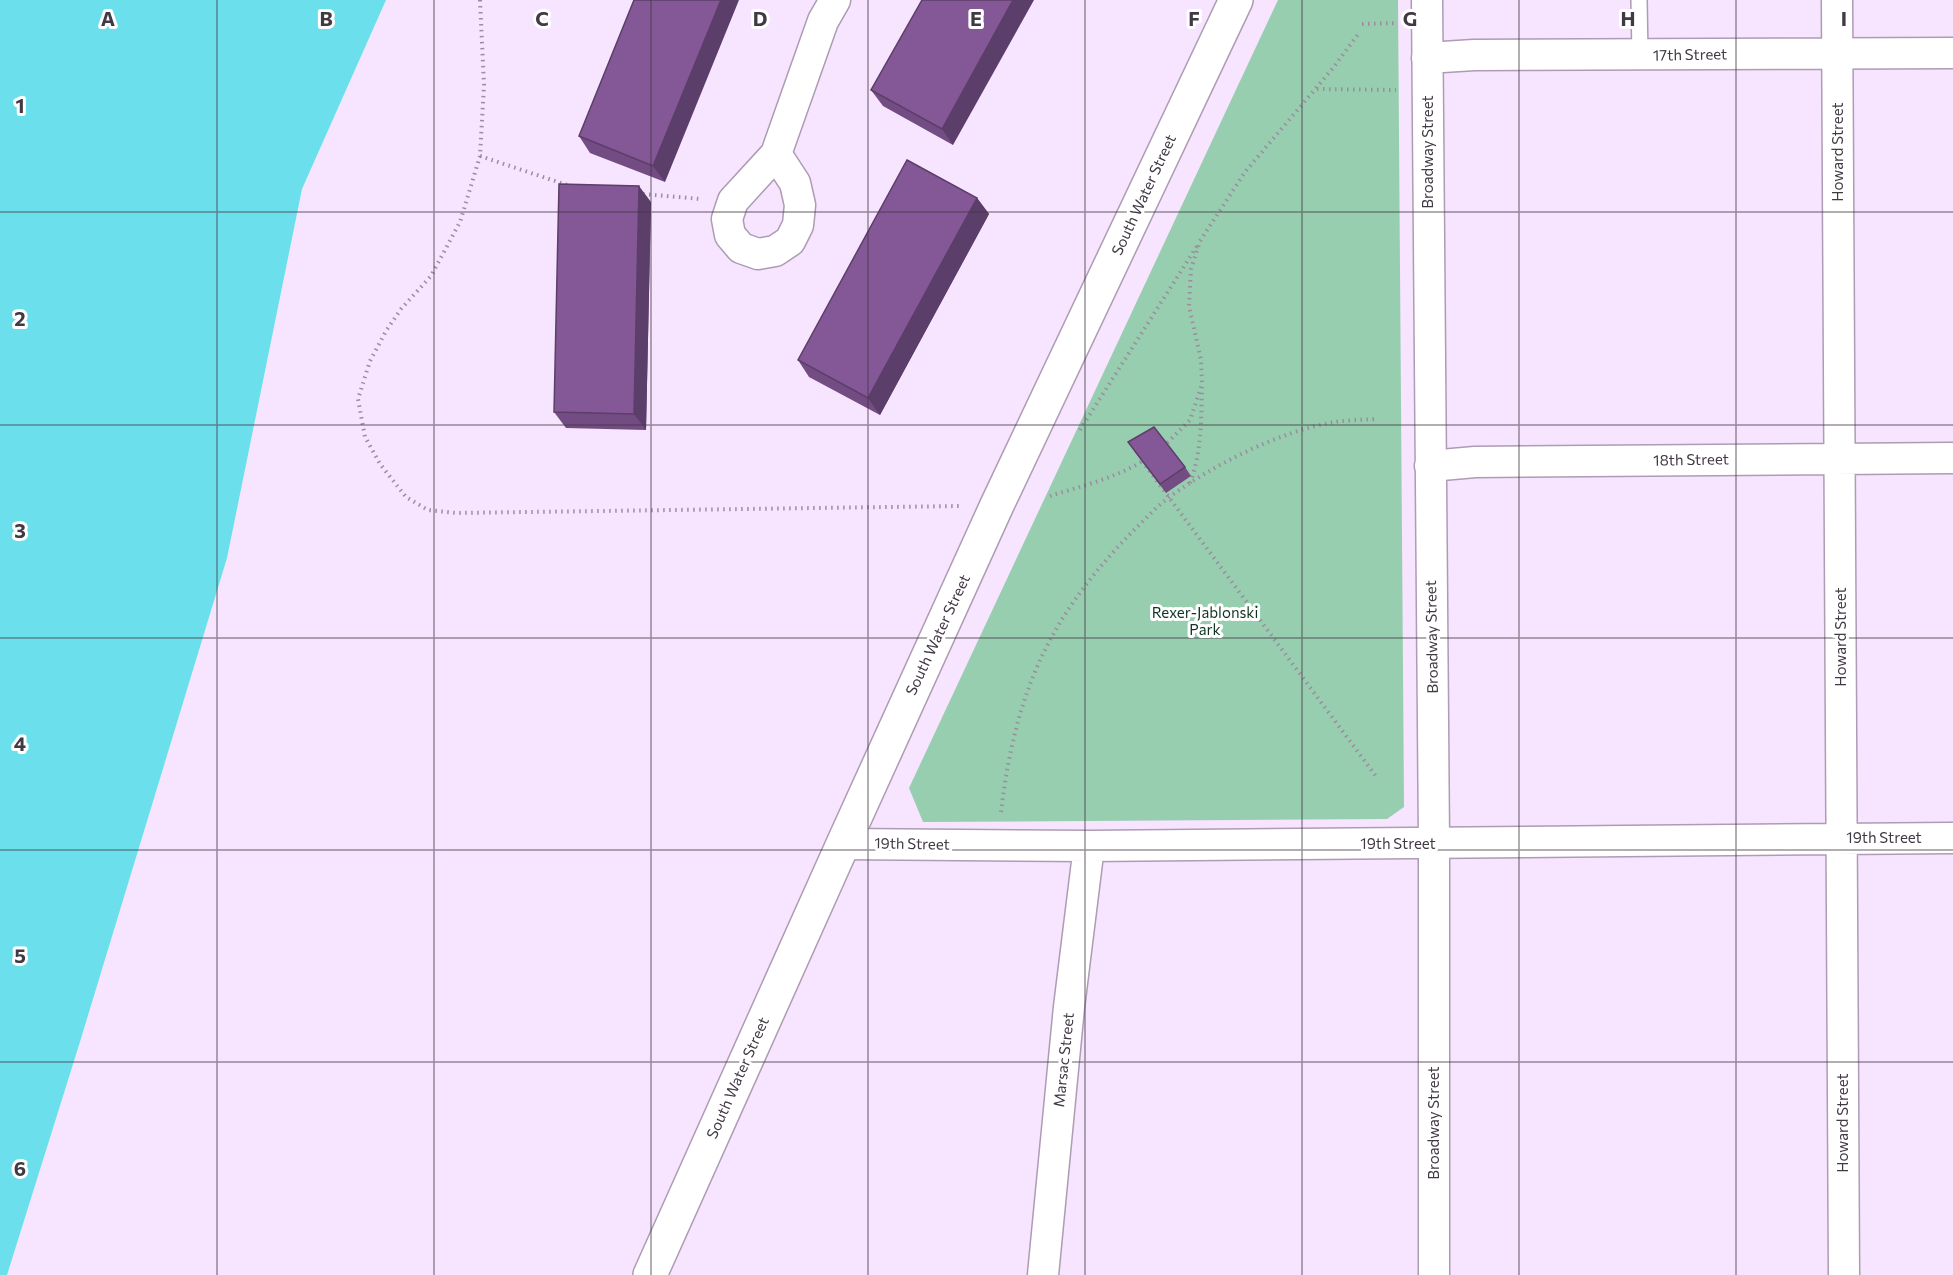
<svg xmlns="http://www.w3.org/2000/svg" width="1953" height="1275" font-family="Commissioner,sans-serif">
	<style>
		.green { fill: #97ceaf }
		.water { fill: #6be0ec }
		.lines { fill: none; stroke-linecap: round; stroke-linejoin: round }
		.service-casing { stroke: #ad9cb3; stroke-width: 18 }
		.minor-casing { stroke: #ad9cb3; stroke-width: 33 }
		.tertiary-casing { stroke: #ad9cb3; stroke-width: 36 }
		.path { stroke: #9b8d9f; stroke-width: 4; stroke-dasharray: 1.5 4.5; stroke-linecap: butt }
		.service { stroke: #fff; stroke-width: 15 }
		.minor { stroke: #fff; stroke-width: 30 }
		.tertiary { stroke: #fff; stroke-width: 33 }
		.wall { fill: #724c82 }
		.shaded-wall { fill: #5c3e6a }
		.building { fill: #845897; stroke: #5c3e6a; stroke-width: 1.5 }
		.grid { fill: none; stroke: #413943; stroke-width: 1.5; stroke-opacity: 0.55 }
		.labels { text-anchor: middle; stroke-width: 6; stroke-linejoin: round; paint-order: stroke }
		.street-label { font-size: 15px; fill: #413943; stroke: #fff }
		.park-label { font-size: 15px; fill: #0e3421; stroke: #fff }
		.grid-label { font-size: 20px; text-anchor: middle; font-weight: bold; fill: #413943; stroke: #fff; stroke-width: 6; stroke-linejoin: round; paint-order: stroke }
	</style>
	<rect width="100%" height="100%" fill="#f7e4fe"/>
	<path class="green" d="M 1278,0 L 1398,0 L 1404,807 L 1387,819 L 923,822 L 909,788 Z"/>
	<path class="water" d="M 0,0 L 386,0 L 302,189 L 227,558 L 79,1045 L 7,1275 L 0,1275 Z"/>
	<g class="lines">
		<g class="service-casing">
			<path id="service" d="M 1639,0 L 1640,55"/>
		</g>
		<g class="minor-casing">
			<path id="minor" d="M 1427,0 L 1434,843 L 1434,1275
				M 1837,0 L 1844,1275
				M 1427,58 L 1474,55 L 1953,53
				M 776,154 L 795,183 L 800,205 L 798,225 L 790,241 L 775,251 L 758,254 L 741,248 L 730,235 L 727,219 L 733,201 L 776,154 L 823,21 L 835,0
				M 1430,466 L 1475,462 L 1953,458
				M 843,844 L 1089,846 L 1953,838
				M 1043,1275 L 1069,1007 L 1089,846"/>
		</g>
		<g class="tertiary-casing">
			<path id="tertiary" d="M 650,1275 L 843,844 L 997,505 L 1236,0"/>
		</g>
		<path class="path" d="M 480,0 L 484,85 L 480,156 L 460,222 L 431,276 L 401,309 L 386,331 L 370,361 L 358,399 L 365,437 L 380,464 L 406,497 L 428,510 L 456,513 L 961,506
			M 1362,24 L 1397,23
			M 1317,89 L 1396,90
			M 480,156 L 570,186
			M 643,194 L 701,199
			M 1080,430 L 1197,246
			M 1163,447 L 1190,420 L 1202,384 L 1201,360 L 1189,306 L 1191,269 L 1200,241 L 1245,172 L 1333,68 L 1359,33
			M 1142,461 L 1378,779
			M 1190,483 C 1202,451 1201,420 1202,387
			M 1050,496 C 1081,486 1117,478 1144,460
			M 1001,812 C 1008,753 1021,695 1049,642 C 1071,600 1103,561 1137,527 C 1146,519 1154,509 1163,502 C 1208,467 1279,431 1335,422 C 1348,420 1362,420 1376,419"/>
		<use href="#service" class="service"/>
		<use href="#minor" class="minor"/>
		<use href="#tertiary" class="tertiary"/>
	</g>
	<path class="wall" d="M 634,0 L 665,182 L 590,153 L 579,136 Z
		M 922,0 L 953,145 L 883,106 L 871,90 Z
		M 977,198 L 989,214 L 880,415 L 809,377 L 798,360 Z
		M 651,202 L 646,430 L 566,428 L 554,412 Z
		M 1134,451 L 1185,467 L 1191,476 L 1166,493 Z"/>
	<path class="shaded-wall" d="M 721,0 L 739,0 L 665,182 L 653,166 Z
		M 1013,0 L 1034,0 L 953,145 L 942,129 Z
		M 639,186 L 651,202 L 646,430 L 634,414 Z
		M 977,198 L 989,214 L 880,415 L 868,398 Z"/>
	<path class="building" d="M 634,0 L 721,0 L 653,166 L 579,136 Z
		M 922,0 L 1013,0 L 942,129 L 871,90 Z
		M 907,160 L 977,198 L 868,398 L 798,360 Z
		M 559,184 L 639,186 L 634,414 L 554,412 Z
		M 1154,427 L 1185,467 L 1160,484 L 1128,442 Z"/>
	<path class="grid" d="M 217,0 L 217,1275M 434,0 L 434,1275M 651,0 L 651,1275M 868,0 L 868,1275M 1085,0 L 1085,1275M 1302,0 L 1302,1275M 1519,0 L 1519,1275M 1736,0 L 1736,1275M 0,212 L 1953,212M 0,425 L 1953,425M 0,638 L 1953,638M 0,850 L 1953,850M 0,1062 L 1953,1062"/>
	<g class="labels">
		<g class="street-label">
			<text transform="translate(1690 55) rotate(-1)" y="5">17th Street</text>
			<text transform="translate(1428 152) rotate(-90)" y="5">Broadway Street</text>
			<text transform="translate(1838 152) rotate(-90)" y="5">Howard Street</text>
			<text transform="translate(1144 195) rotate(-65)" y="5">South Water Street</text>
			<text transform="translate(1691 460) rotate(-1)" y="5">18th Street</text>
			<text transform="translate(938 635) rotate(-65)" y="5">South Water Street</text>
			<text transform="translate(1432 637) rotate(-91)" y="5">Broadway Street</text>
			<text transform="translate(1841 637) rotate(-90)" y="5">Howard Street</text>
			<text x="1884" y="843">19th Street</text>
			<text transform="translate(912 844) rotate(1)" y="5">19th Street</text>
			<text x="1398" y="849">19th Street</text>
			<text transform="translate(1064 1060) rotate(-84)" y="5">Marsac Street</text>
			<text transform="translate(738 1078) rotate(-66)" y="5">South Water Street</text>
			<text transform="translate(1434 1123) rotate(-90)" y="5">Broadway Street</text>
			<text transform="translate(1843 1123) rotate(-90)" y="5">Howard Street</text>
		</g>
		<g class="park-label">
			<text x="1205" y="618">Rexer-Jablonski<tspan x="1205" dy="17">Park</tspan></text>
		</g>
	</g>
	<g class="grid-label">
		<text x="108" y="26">A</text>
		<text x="326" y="26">B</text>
		<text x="542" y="26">C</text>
		<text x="760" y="26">D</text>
		<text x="976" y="26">E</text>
		<text x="1194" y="26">F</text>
		<text x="1410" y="26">G</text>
		<text x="1628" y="26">H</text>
		<text x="1844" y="26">I</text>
		<text x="20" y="113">1</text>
		<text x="20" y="326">2</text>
		<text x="20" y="538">3</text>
		<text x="20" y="751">4</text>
		<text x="20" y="963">5</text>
		<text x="20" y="1176">6</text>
	</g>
</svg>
